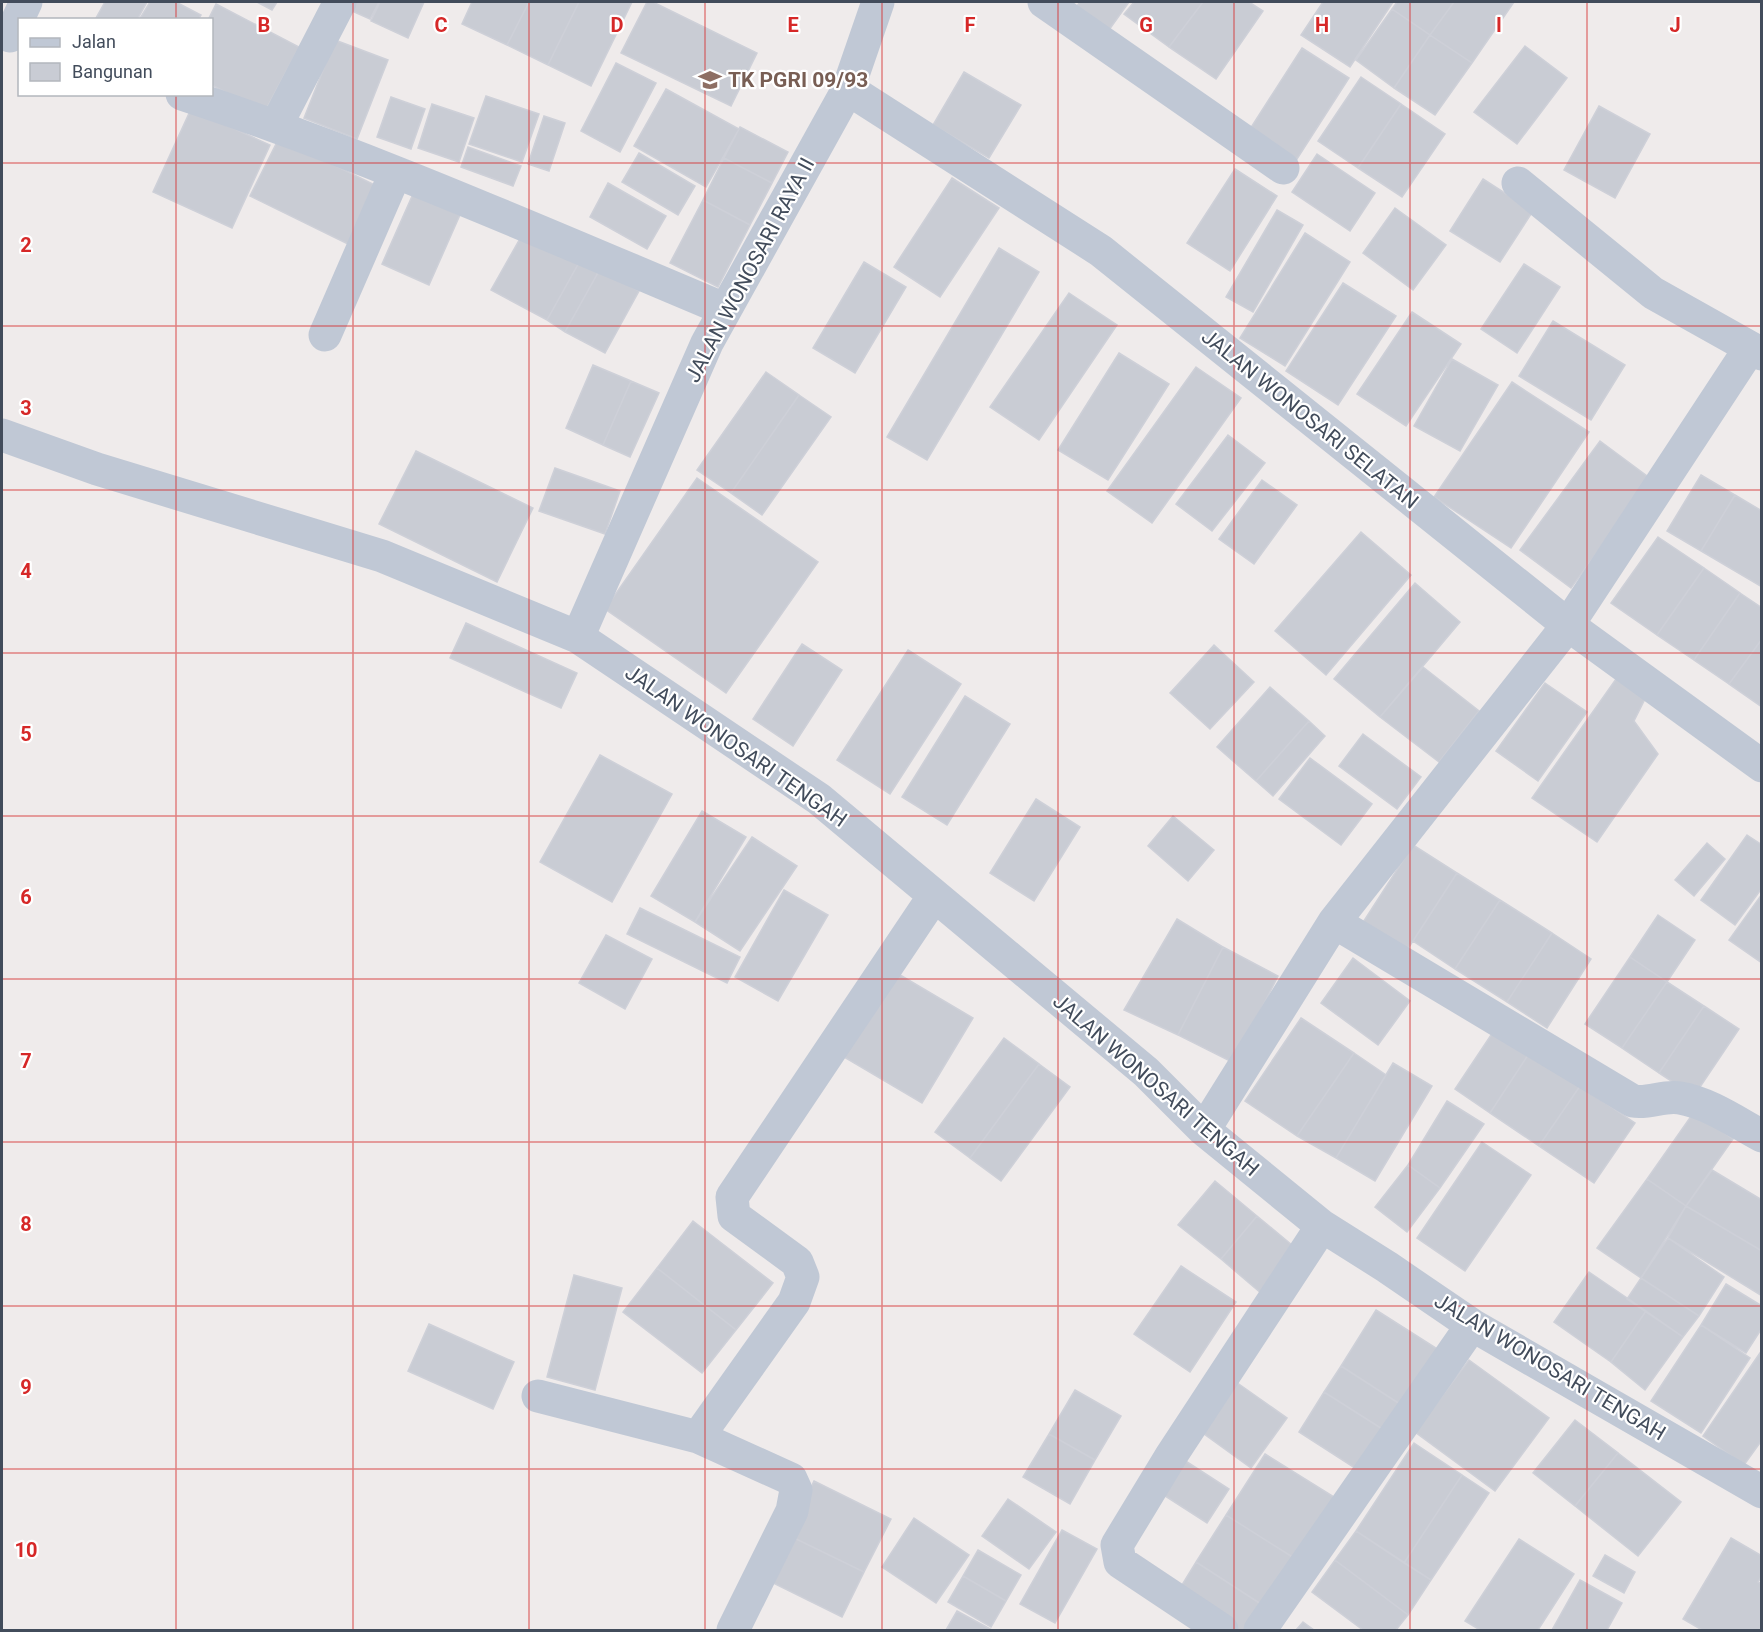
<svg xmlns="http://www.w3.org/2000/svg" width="1763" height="1632" font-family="Roboto,sans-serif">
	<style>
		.building { fill: #c9ccd4; stroke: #ced0d8; stroke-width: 1.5 }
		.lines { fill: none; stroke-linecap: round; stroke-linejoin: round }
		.minor { stroke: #c0c8d5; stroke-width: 33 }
		.grid { fill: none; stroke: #d62828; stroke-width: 1.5; stroke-opacity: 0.55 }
		.labels { text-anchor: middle; stroke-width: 4.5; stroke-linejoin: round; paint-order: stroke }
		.education-label { font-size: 21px; font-weight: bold; fill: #785e54; stroke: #fff; text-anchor: start }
		.street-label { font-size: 21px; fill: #424c5b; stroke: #fff }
		.grid-label { font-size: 20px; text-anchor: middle; font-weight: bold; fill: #d62828; stroke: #fff; stroke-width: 4.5; stroke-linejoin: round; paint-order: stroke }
	</style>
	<rect width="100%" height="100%" fill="#efebeb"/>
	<path class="building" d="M 105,2 L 147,2 L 137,20 L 99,20 L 96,18 Z
		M 150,2 L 176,2 L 201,15 L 198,20 L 139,20 Z
		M 257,2 L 277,2 L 272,10 Z
		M 348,2 L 379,2 L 370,19 L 345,8 Z
		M 380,2 L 424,2 L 408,38 L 371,21 Z
		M 472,2 L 529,2 L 507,45 L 462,24 Z
		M 529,2 L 579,2 L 548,65 L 507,45 Z
		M 579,2 L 632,2 L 591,86 L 548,65 Z
		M 647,2 L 653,2 L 757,53 L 731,106 L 621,53 Z
		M 1080,2 L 1129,2 L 1109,30 L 1076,7 Z
		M 1134,2 L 1203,2 L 1169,47 L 1124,14 Z
		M 1203,2 L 1249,2 L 1263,11 L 1216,79 L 1169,47 Z
		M 1323,2 L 1393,2 L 1350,67 L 1301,35 Z
		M 1397,2 L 1454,2 L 1430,35 L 1392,9 Z
		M 1454,2 L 1514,2 L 1472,63 L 1430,35 Z
		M 216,4 L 299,47 L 264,113 L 212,85 L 212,20 L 208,20 Z
		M 1392,9 L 1430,35 L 1394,88 L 1356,60 Z
		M 1430,35 L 1472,63 L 1435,115 L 1394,88 Z
		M 335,40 L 388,60 L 357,139 L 304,118 Z
		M 1525,46 L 1567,78 L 1517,144 L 1474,112 Z
		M 1302,48 L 1349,78 L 1297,159 L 1250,129 Z
		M 616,63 L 656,83 L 620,152 L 581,131 Z
		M 964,72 L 1021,105 L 989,158 L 933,125 Z
		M 1361,77 L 1401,104 L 1358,168 L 1318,141 Z
		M 666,89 L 739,129 L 706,187 L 634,146 Z
		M 486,96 L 539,114 L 522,162 L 469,144 Z
		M 391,97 L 425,109 L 411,149 L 377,137 Z
		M 432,104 L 474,118 L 459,162 L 418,148 Z
		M 1401,104 L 1445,134 L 1402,197 L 1358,168 Z
		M 1599,106 L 1650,134 L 1615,198 L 1564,170 Z
		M 191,109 L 270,145 L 232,228 L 153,192 Z
		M 544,116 L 565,123 L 549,171 L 528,164 Z
		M 740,127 L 788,152 L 772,183 L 724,158 Z
		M 279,138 L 381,188 L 352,246 L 250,196 Z
		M 468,147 L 521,166 L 513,186 L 461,167 Z
		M 639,153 L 695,186 L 678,215 L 622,182 Z
		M 1317,154 L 1375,193 L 1350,231 L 1292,192 Z
		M 724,158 L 772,183 L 750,225 L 703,200 Z
		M 1235,169 L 1277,196 L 1230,271 L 1187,243 Z
		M 952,178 L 999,208 L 940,297 L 894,267 Z
		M 1483,179 L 1533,211 L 1500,262 L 1450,231 Z
		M 608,183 L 666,216 L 647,249 L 590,217 Z
		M 413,194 L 460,215 L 429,285 L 382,264 Z
		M 703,200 L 750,225 L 718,287 L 670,263 Z
		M 1395,208 L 1446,245 L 1413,290 L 1363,253 Z
		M 1277,210 L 1303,225 L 1253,312 L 1226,297 Z
		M 526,228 L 581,259 L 547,320 L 491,290 Z
		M 1305,233 L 1350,262 L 1285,366 L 1240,338 Z
		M 999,248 L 1039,272 L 927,460 L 887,437 Z
		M 581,259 L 600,269 L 565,332 L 547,320 Z
		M 864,262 L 906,287 L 855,373 L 813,348 Z
		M 1524,264 L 1560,287 L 1517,353 L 1481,329 Z
		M 600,269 L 639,291 L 605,353 L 565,332 Z
		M 1343,283 L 1396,316 L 1338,405 L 1286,371 Z
		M 1069,293 L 1117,325 L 1039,440 L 990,407 Z
		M 1412,312 L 1461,344 L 1406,426 L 1357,394 Z
		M 1553,321 L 1625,365 L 1591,420 L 1519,376 Z
		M 1119,353 L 1169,384 L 1108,480 L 1058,450 Z
		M 1452,359 L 1498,385 L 1460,451 L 1414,426 Z
		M 593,365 L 631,381 L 603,445 L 566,428 Z
		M 1196,367 L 1241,398 L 1152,523 L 1107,491 Z
		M 766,372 L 799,395 L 731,493 L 697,470 Z
		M 631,381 L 659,393 L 630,457 L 603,445 Z
		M 1512,382 L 1589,432 L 1511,548 L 1434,497 Z
		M 799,395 L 831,417 L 762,515 L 731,493 Z
		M 1228,435 L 1265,463 L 1212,531 L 1176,504 Z
		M 1600,441 L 1651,479 L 1571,588 L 1520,550 Z
		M 416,451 L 533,508 L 497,582 L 379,524 Z
		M 555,468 L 620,491 L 605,534 L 539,511 Z
		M 1701,475 L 1735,495 L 1701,551 L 1667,531 Z
		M 697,478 L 818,562 L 726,693 L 605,609 Z
		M 1262,480 L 1297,505 L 1254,564 L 1219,539 Z
		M 1735,495 L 1762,511 L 1762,587 L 1701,551 Z
		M 1361,532 L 1411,575 L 1326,675 L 1275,631 Z
		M 1658,537 L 1704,568 L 1657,635 L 1611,603 Z
		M 1704,568 L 1740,593 L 1694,660 L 1657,635 Z
		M 1415,583 L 1460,622 L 1380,717 L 1334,679 Z
		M 1740,593 L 1762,608 L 1762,639 L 1729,684 L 1694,660 Z
		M 466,623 L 577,673 L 561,708 L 450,658 Z
		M 1762,639 L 1762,707 L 1729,684 Z
		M 802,644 L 842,670 L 793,746 L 753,719 Z
		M 1214,645 L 1254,682 L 1210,729 L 1170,693 Z
		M 908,650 L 961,684 L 890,794 L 837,760 Z
		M 1423,667 L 1479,711 L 1439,762 L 1380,717 Z
		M 1616,679 L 1645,699 L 1634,721 L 1658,754 L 1597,842 L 1532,798 Z
		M 1545,683 L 1587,712 L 1538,781 L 1496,751 Z
		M 1270,687 L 1309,721 L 1256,781 L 1217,747 Z
		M 965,696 L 1010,724 L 947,825 L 902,797 Z
		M 1309,721 L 1325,736 L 1273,796 L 1256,781 Z
		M 1363,734 L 1421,777 L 1397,809 L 1339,766 Z
		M 600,755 L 672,794 L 612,902 L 540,862 Z
		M 1310,758 L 1372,804 L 1341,845 L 1279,799 Z
		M 1036,799 L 1080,827 L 1034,901 L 990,873 Z
		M 702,811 L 746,837 L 695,922 L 651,896 Z
		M 1173,816 L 1214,850 L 1188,881 L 1148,846 Z
		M 1747,835 L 1762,845 L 1762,888 L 1735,925 L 1701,900 Z
		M 752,837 L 797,866 L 740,951 L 695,922 Z
		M 1707,843 L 1725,859 L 1694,896 L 1675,880 Z
		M 1413,845 L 1457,873 L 1402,958 L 1358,930 Z
		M 1457,873 L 1500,900 L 1455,969 L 1413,941 Z
		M 784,890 L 828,915 L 778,1001 L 735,977 Z
		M 1762,894 L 1762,963 L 1729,940 Z
		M 1500,900 L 1552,933 L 1507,1002 L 1455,969 Z
		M 640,908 L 740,957 L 727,983 L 627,934 Z
		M 1658,915 L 1695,940 L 1667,982 L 1630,957 Z
		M 1177,919 L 1223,947 L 1178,1035 L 1124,1010 Z
		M 1552,933 L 1591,959 L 1547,1028 L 1507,1002 Z
		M 606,935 L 652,959 L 625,1009 L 579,983 Z
		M 1223,947 L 1278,976 L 1234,1063 L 1178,1035 Z
		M 1630,957 L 1667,982 L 1622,1048 L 1585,1024 Z
		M 1353,958 L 1410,1001 L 1378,1045 L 1321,1003 Z
		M 895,972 L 973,1018 L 922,1103 L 844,1057 Z
		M 1667,982 L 1704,1006 L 1659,1073 L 1622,1048 Z
		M 1704,1006 L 1739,1029 L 1694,1096 L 1659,1073 Z
		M 1301,1018 L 1354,1053 L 1297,1136 L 1245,1101 Z
		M 1495,1029 L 1530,1052 L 1490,1113 L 1455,1089 Z
		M 1004,1038 L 1039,1064 L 970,1158 L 935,1132 Z
		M 1530,1052 L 1580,1086 L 1539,1146 L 1490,1113 Z
		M 1354,1053 L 1386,1075 L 1336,1158 L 1297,1136 Z
		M 1393,1063 L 1432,1086 L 1375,1181 L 1336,1158 Z
		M 1039,1064 L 1070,1087 L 1001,1181 L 970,1158 Z
		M 1580,1086 L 1635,1123 L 1594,1183 L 1539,1146 Z
		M 1447,1101 L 1484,1124 L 1440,1188 L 1408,1165 Z
		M 1694,1112 L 1733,1139 L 1686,1206 L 1647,1179 Z
		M 1482,1142 L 1531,1175 L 1465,1271 L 1417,1238 Z
		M 1408,1165 L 1440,1188 L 1407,1232 L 1375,1207 Z
		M 1712,1170 L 1762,1200 L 1762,1251 L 1686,1206 Z
		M 1647,1179 L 1686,1206 L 1641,1278 L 1597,1248 Z
		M 1215,1181 L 1257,1216 L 1221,1259 L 1178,1225 Z
		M 1686,1206 L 1762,1251 L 1762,1296 L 1668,1238 Z
		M 1257,1216 L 1298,1250 L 1262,1294 L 1221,1259 Z
		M 693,1221 L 773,1283 L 736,1330 L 657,1268 Z
		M 1668,1238 L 1724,1277 L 1699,1316 L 1641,1278 Z
		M 1181,1266 L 1236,1302 L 1190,1372 L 1134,1334 Z
		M 657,1268 L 736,1330 L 702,1373 L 623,1312 Z
		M 1589,1272 L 1646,1311 L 1611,1362 L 1554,1322 Z
		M 574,1275 L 622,1288 L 595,1390 L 547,1377 Z
		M 1641,1278 L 1699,1316 L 1683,1337 L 1627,1299 Z
		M 1726,1284 L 1762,1306 L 1762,1328 L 1746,1353 L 1701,1325 Z
		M 1376,1310 L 1439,1350 L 1403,1406 L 1341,1366 Z
		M 1646,1311 L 1683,1337 L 1645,1390 L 1611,1362 Z
		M 429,1324 L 514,1362 L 493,1409 L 408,1371 Z
		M 1701,1325 L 1750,1358 L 1701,1433 L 1651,1401 Z
		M 1762,1350 L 1762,1440 L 1744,1465 L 1703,1436 Z
		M 1469,1360 L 1549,1418 L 1495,1491 L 1415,1432 Z
		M 1341,1366 L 1403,1406 L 1387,1432 L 1324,1392 Z
		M 1236,1382 L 1287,1418 L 1251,1468 L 1200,1431 Z
		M 1075,1390 L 1121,1416 L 1095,1460 L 1049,1434 Z
		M 1324,1392 L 1387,1432 L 1361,1472 L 1299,1432 Z
		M 1575,1420 L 1618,1453 L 1575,1506 L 1533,1473 Z
		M 1049,1434 L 1095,1460 L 1070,1504 L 1023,1477 Z
		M 1414,1443 L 1462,1475 L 1404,1563 L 1356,1531 Z
		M 1618,1453 L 1681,1502 L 1638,1556 L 1575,1506 Z
		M 1265,1454 L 1334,1497 L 1294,1558 L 1226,1515 Z
		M 1184,1460 L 1229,1489 L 1207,1523 L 1162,1494 Z
		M 1462,1475 L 1489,1493 L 1431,1580 L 1404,1563 Z
		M 814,1481 L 891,1519 L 864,1572 L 788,1535 Z
		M 1008,1499 L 1056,1532 L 1029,1569 L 982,1536 Z
		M 1226,1515 L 1294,1558 L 1264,1606 L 1196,1562 Z
		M 914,1518 L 969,1555 L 936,1603 L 882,1567 Z
		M 1062,1530 L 1097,1549 L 1055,1623 L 1020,1604 Z
		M 1356,1531 L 1431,1580 L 1408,1615 L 1335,1560 Z
		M 788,1535 L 864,1572 L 842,1617 L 765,1579 Z
		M 1731,1538 L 1762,1556 L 1762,1576 L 1758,1582 L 1762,1584 L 1762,1630 L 1702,1630 L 1683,1619 Z
		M 1519,1539 L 1574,1574 L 1538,1630 L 1480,1630 L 1465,1621 Z
		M 978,1550 L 1021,1575 L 1006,1601 L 963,1576 Z
		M 1605,1555 L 1635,1572 L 1624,1593 L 1593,1576 Z
		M 1335,1560 L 1408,1615 L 1396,1630 L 1363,1630 L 1312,1592 Z
		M 1196,1562 L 1264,1606 L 1248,1630 L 1237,1630 L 1177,1593 Z
		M 963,1576 L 1006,1601 L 991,1627 L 948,1602 Z
		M 1580,1580 L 1622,1603 L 1607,1630 L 1552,1630 Z
		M 957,1611 L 992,1630 L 946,1630 Z
		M 1303,1622 L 1314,1630 L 1296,1630 Z"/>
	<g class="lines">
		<path class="minor" d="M 1044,2 L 1283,168
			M 10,36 L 26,2
			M 848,89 L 1101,251 L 1568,625 L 1762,766
			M 182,94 C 367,155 545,234 724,309
			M 276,126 L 340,2
			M 1518,183 L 1653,293 L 1762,354
			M 325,335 L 395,174
			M 2,435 L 97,469 L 382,556 L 578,637 L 819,799 L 1146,1072 L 1204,1130 L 1322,1226 L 1387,1267 L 1472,1325 L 1762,1492
			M 578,637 L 707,343 L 848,89 L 878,2
			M 1334,922 L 1633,1101 C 1649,1104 1664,1095 1680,1098 C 1709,1103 1736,1122 1762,1136
			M 1204,1130 L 1334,922 L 1568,625 L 1750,348
			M 538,1396 L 698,1437 L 791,1479 L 796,1490 L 792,1511 L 733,1630
			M 698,1437 L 794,1302 L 803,1277 L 797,1262 L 734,1216 L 732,1197 L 934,896
			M 1222,1630 L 1120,1562 L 1117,1545 L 1171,1456 L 1322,1226
			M 1260,1630 L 1472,1325"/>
	</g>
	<path class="grid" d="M 176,2 L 176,20M 353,2 L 353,1630M 529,2 L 529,1630M 705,2 L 705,1630M 882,2 L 882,1630M 1058,2 L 1058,1630M 1234,2 L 1234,1630M 1410,2 L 1410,1630M 1587,2 L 1587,1630M 176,94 L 176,1630M 2,163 L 1762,163M 2,326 L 1762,326M 2,490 L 1762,490M 2,653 L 1762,653M 2,816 L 1762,816M 2,979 L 1762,979M 2,1142 L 1762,1142M 2,1306 L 1762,1306M 2,1469 L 1762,1469"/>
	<defs>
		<g id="school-bare" transform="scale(1.8)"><path d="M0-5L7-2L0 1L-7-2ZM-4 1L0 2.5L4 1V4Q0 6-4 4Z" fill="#8d6e63" stroke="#fff" stroke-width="2.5" paint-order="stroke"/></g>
	</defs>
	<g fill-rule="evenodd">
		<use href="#school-bare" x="710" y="80"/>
	</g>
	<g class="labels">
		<g class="education-label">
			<text x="728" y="87">TK PGRI 09/93</text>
		</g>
		<g class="street-label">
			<text transform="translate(750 270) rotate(-62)" y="7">JALAN WONOSARI RAYA II</text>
			<text transform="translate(1310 419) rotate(39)" y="7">JALAN WONOSARI SELATAN</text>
			<text transform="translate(736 746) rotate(35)" y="7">JALAN WONOSARI TENGAH</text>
			<text transform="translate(1156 1085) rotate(41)" y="7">JALAN WONOSARI TENGAH</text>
			<text transform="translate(1550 1367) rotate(31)" y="7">JALAN WONOSARI TENGAH</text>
		</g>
	</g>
	<g class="grid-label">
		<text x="264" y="32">B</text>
		<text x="441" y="32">C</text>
		<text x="617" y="32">D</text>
		<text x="793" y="32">E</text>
		<text x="970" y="32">F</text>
		<text x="1146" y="32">G</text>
		<text x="1322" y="32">H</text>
		<text x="1499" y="32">I</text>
		<text x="1675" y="32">J</text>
		<text x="26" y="252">2</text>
		<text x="26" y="415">3</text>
		<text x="26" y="578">4</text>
		<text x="26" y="741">5</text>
		<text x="26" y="904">6</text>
		<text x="26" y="1068">7</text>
		<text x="26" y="1231">8</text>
		<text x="26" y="1394">9</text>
		<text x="26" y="1557">10</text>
	</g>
	<rect width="1763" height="1632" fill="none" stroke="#424c5b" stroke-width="6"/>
	<rect x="18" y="18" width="195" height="78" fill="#ffffff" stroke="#b3b7bd" stroke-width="1.5"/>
	<rect x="30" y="38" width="30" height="9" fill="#c0c8d5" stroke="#b3b7bd" stroke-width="1.5"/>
	<text x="72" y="48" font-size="18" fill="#424c5b">Jalan</text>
	<rect x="30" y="63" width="30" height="18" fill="#c9ccd4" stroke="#b3b7bd" stroke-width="1.5"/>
	<text x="72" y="78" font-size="18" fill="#424c5b">Bangunan</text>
</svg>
